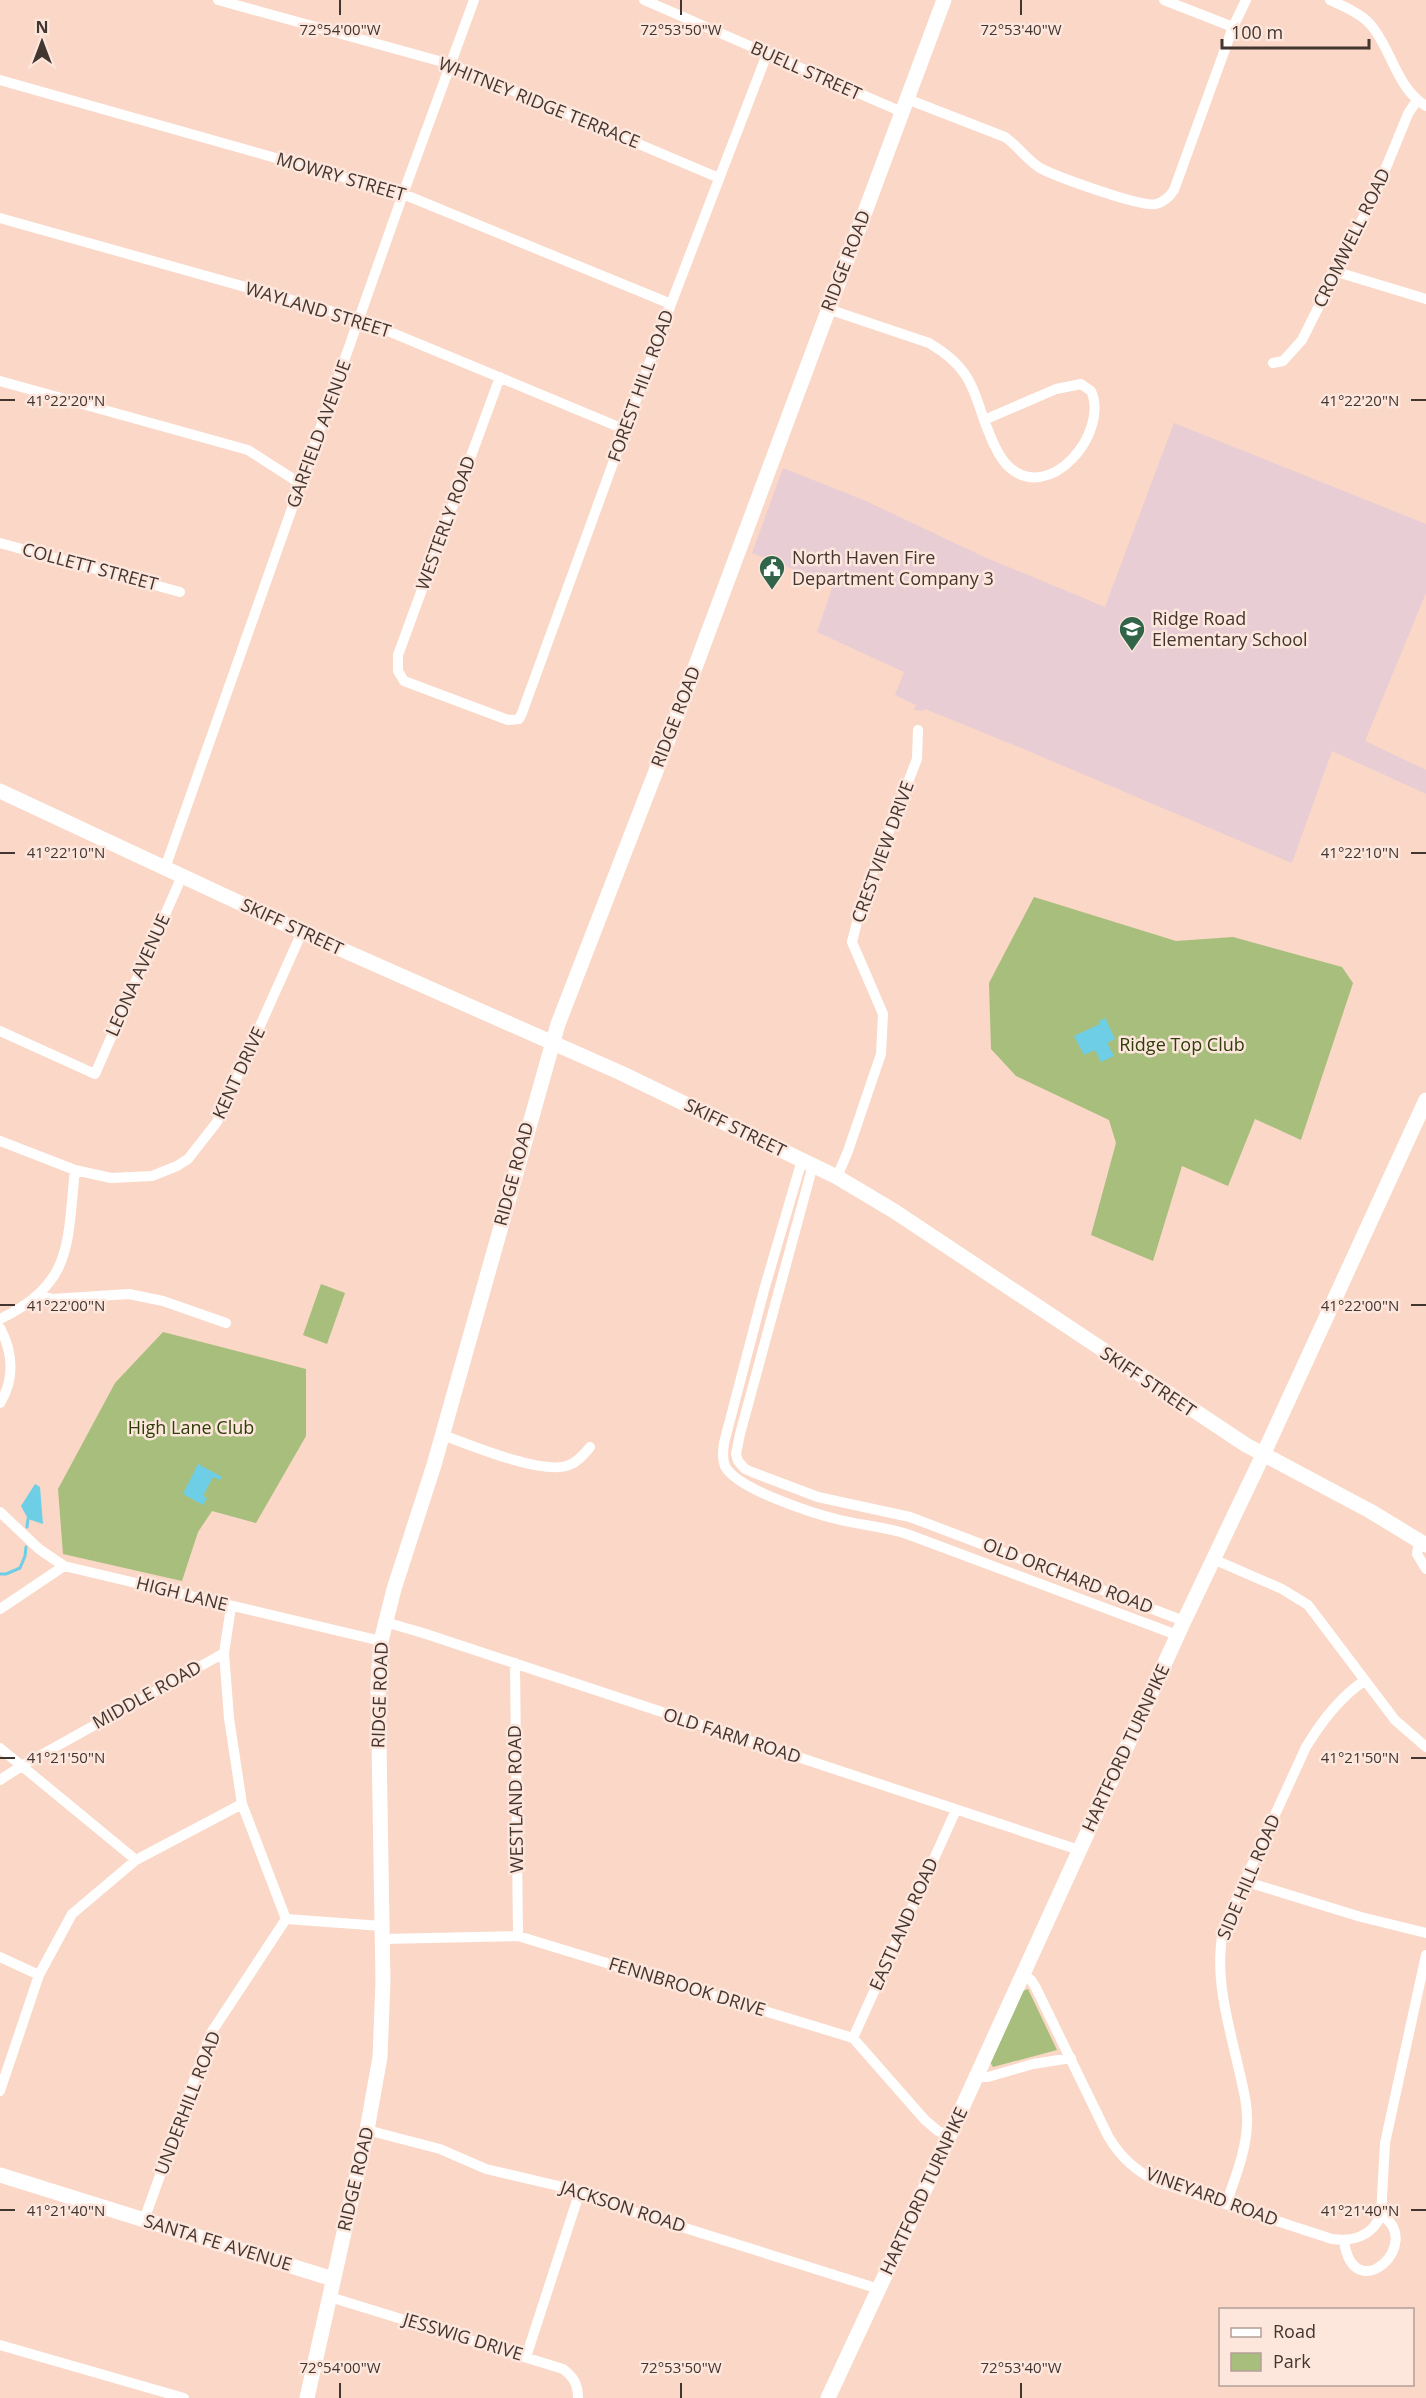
<svg xmlns="http://www.w3.org/2000/svg" width="1426" height="2398" font-family="'Open Sans',sans-serif">
	<style>
		.education { fill: #e8ced4 }
		.green { fill: #a7be7c }
		.water { fill: #6ecee6 }
		.lines { fill: none; stroke-linecap: round; stroke-linejoin: round }
		.stream { stroke: #6ecee6; stroke-width: 3 }
		.minor { stroke: #fff; stroke-width: 10 }
		.secondary { stroke: #fff; stroke-width: 15 }
		.ticks { fill: none; stroke: #43352f; stroke-width: 2 }
		.labels { text-anchor: middle; stroke-width: 5; stroke-linejoin: round; paint-order: stroke }
		.street-label { font-size: 18px; fill: #43352f; stroke: #fde7dd }
		.poi-label { font-size: 18px; fill: #43352f; stroke: #fde7dd; text-anchor: start }
		.park-label { font-size: 18px; fill: #2f3e09; stroke: #fde7dd }
		.ticks-label { font-size: 15px; text-anchor: middle; fill: #43352f; stroke: #fde7dd; stroke-width: 5; stroke-linejoin: round; paint-order: stroke }
	</style>
	<rect width="100%" height="100%" fill="#fad7c6"/>
	<path class="education" d="M 1174,423 L 1426,524 L 1426,593 L 1365,741 L 1426,770 L 1426,794 L 1332,751 L 1292,863 L 1026,750 L 925,709 L 923,711 L 914,710 L 916,705 L 895,695 L 904,672 L 817,632 L 833,585 L 752,553 L 783,468 L 866,501 L 982,556 L 1105,607 Z"/>
	<path class="green" d="M 1034,897 L 1176,941 L 1233,937 L 1342,967 L 1353,983 L 1301,1140 L 1255,1119 L 1228,1186 L 1182,1166 L 1153,1261 L 1091,1235 L 1116,1143 L 1109,1120 L 1016,1076 L 991,1049 L 989,983 Z
		M 321,1284 L 345,1293 L 327,1344 L 303,1335 Z
		M 163,1332 L 306,1369 L 306,1436 L 256,1523 L 212,1511 L 198,1532 L 182,1581 L 63,1554 L 58,1489 L 115,1383 Z
		M 1028,1989 L 1057,2050 L 993,2067 L 990,2062 L 1023,1991 Z"/>
	<path class="water" d="M 1105,1018 L 1115,1039 L 1107,1043 L 1114,1056 L 1101,1062 L 1095,1050 L 1084,1055 L 1074,1036 L 1100,1024 L 1099,1021 Z
		M 198,1464 L 222,1477 L 220,1480 L 213,1477 L 203,1496 L 207,1498 L 203,1505 L 183,1494 Z
		M 35,1484 L 40,1487 L 43,1524 L 28,1519 L 21,1506 Z"/>
	<g class="lines">
		<path class="stream" d="M 27,1527 L 28,1519
			M 0,1574 L 6,1574 L 20,1568 L 25,1556 L 26,1547"/>
		<path class="minor" d="M 218,0 L 450,64 L 719,178
			M 644,0 L 902,112
			M 1164,0 L 1233,27
			M 1330,0 C 1343,6 1360,13 1370,24 C 1392,49 1396,88 1426,106
			M 0,80 L 403,194 L 671,304
			M 907,99 L 1005,137 C 1018,146 1027,160 1040,168 C 1055,176 1142,208 1156,204 C 1164,202 1170,196 1174,190 L 1233,27 L 1246,0
			M 0,218 L 359,319 L 626,430
			M 1337,272 L 1426,299
			M 828,309 L 929,343 C 966,365 971,381 984,420
			M 1273,363 L 1283,361 L 1302,340 L 1376,192 L 1408,114 L 1417,100
			M 500,377 L 398,655 L 398,671 L 404,681 L 508,720 L 519,719 L 522,713 L 671,304 L 767,54
			M 0,381 L 248,450 L 301,484
			M 1081,384 L 1091,391 C 1110,432 1049,507 1007,465 C 996,453 990,435 984,420 L 1056,389 Z
			M 0,543 L 180,592
			M 165,868 L 403,194 L 474,0
			M 0,1031 L 95,1074 L 182,876
			M 0,1141 L 75,1170 L 111,1178 L 152,1176 L 177,1166 L 188,1159 L 217,1122 L 302,932
			M 802,1160 L 764,1290 L 724,1443 C 723,1451 722,1459 725,1466 C 736,1489 815,1514 840,1520 C 862,1525 885,1527 907,1534 L 1177,1635
			M 813,1165 L 740,1434 L 736,1454 L 738,1461 L 745,1469 L 752,1472 L 818,1497 L 910,1517 L 1184,1621
			M 837,1177 L 848,1151 L 881,1054 L 883,1014 L 852,942 L 863,898 L 917,759 L 918,730
			M 40,1295 L 52,1299 L 129,1294 L 163,1301 L 226,1323
			M 0,1319 C 74,1284 67,1242 75,1170
			M 0,1328 C 13,1352 15,1379 0,1403
			M 443,1435 C 469,1445 545,1476 569,1465 C 578,1462 584,1454 590,1447
			M 0,1512 L 39,1549 L 64,1566 L 381,1641
			M 1419,1541 L 1417,1554 L 1426,1569
			M 1213,1559 L 1282,1589 L 1308,1605 L 1395,1720 L 1426,1747
			M 0,1609 L 64,1566
			M 385,1622 L 423,1633 L 1079,1850
			M 224,1653 L 229,1718 L 242,1804 L 286,1919
			M 515,1663 L 518,1936
			M 0,1748 L 136,1860
			M 0,1780 L 23,1765 L 224,1653 L 231,1607
			M 1244,1881 L 1361,1917 L 1426,1933
			M 286,1919 L 382,1926
			M 383,1939 L 518,1936 L 853,2038 L 925,2120 L 938,2131 L 949,2136
			M 0,1957 L 39,1975
			M 1023,1974 L 1031,1980 L 1036,1988 L 1108,2136 C 1121,2158 1136,2171 1158,2182 L 1332,2239 C 1353,2242 1372,2236 1381,2215 L 1385,2143 L 1426,1955
			M 853,2038 L 956,1810
			M 977,2077 L 988,2077 L 1033,2064 L 1071,2058
			M 0,2091 L 39,1975 L 72,1914 L 136,1860 L 242,1804
			M 367,2130 L 440,2149 L 486,2169 L 580,2191 L 634,2212 L 879,2289
			M 1226,2204 C 1235,2178 1246,2152 1247,2124 C 1248,2106 1243,2088 1239,2070 C 1228,2021 1213,1976 1224,1926 L 1306,1747 C 1321,1722 1339,1698 1364,1681
			M 144,2220 L 211,2033 L 286,1919
			M 1344,2241 C 1354,2310 1426,2242 1381,2215
			M 330,2297 L 563,2369 C 574,2377 578,2385 578,2398
			M 0,2345 L 184,2398
			M 526,2357 L 580,2191"/>
		<path class="secondary" d="M 0,791 L 302,932 L 621,1073 L 837,1177 L 894,1211 L 1246,1445 L 1370,1511 L 1426,1545
			M 0,2175 L 333,2279
			M 307,2398 L 367,2130 L 380,2057 L 383,1981 L 378,1683 L 381,1641 L 394,1589 L 434,1465 L 558,1024 L 668,740 L 944,0
			M 828,2398 L 915,2211 L 1184,1621 L 1263,1455 L 1426,1100"/>
	</g>
	<path class="ticks" d="M 340,0 L 340,15M 681,0 L 681,15M 1021,0 L 1021,15M 0,400 L 15,400M 1411,400 L 1426,400M 0,853 L 15,853M 1411,853 L 1426,853M 0,1305 L 15,1305M 1411,1305 L 1426,1305M 0,1758 L 15,1758M 1411,1758 L 1426,1758M 0,2210 L 15,2210M 1411,2210 L 1426,2210M 340,2383 L 340,2398M 681,2383 L 681,2398M 1021,2383 L 1021,2398"/>
	<defs>
		<g id="civic-pin" transform="scale(1.35)"><path d="M0 17L-7.5 6A9.5 9.5 0 1 1 7.5 6Z" fill="#316449" stroke="#fde7dd"/><path d="M-.6-6.5H3V-4.5H.6V-3L4-1V1h2V6H-6V1h2V-1L-.6-3ZM-1.2 2.5V6h2.4V2.5Z" fill="#fff"/></g>
		<g id="school-pin" transform="scale(1.35)"><path d="M0 17L-7.5 6A9.5 9.5 0 1 1 7.5 6Z" fill="#316449" stroke="#fde7dd"/><path d="M0-5L7-2L0 1L-7-2ZM-4 1L0 2.5L4 1V4Q0 6-4 4Z" fill="#fff"/></g>
	</defs>
	<g fill-rule="evenodd">
		<use href="#civic-pin" x="772" y="568"/>
		<use href="#school-pin" x="1132" y="629"/>
	</g>
	<g class="labels">
		<g class="street-label">
			<text transform="translate(806 71) rotate(24)" y="6">BUELL STREET</text>
			<text transform="translate(539 103) rotate(22)" y="6">WHITNEY RIDGE TERRACE</text>
			<text transform="translate(341 177) rotate(16)" y="6">MOWRY STREET</text>
			<text transform="translate(1352 238) rotate(-64)" y="6">CROMWELL ROAD</text>
			<text transform="translate(846 261) rotate(-69)" y="6">RIDGE ROAD</text>
			<text transform="translate(318 310) rotate(17)" y="6">WAYLAND STREET</text>
			<text transform="translate(641 386) rotate(-70)" y="6">FOREST HILL ROAD</text>
			<text transform="translate(319 434) rotate(-70)" y="6">GARFIELD AVENUE</text>
			<text transform="translate(446 523) rotate(-70)" y="6">WESTERLY ROAD</text>
			<text transform="translate(90 567) rotate(15)" y="6">COLLETT STREET</text>
			<text transform="translate(676 717) rotate(-69)" y="6">RIDGE ROAD</text>
			<text transform="translate(883 852) rotate(-70)" y="6">CRESTVIEW DRIVE</text>
			<text transform="translate(292 927) rotate(25)" y="6">SKIFF STREET</text>
			<text transform="translate(138 975) rotate(-66)" y="6">LEONA AVENUE</text>
			<text transform="translate(239 1073) rotate(-65)" y="6">KENT DRIVE</text>
			<text transform="translate(735 1128) rotate(26)" y="6">SKIFF STREET</text>
			<text transform="translate(514 1174) rotate(-75)" y="6">RIDGE ROAD</text>
			<text transform="translate(1148 1382) rotate(34)" y="6">SKIFF STREET</text>
			<text transform="translate(1068 1576) rotate(21)" y="6">OLD ORCHARD ROAD</text>
			<text transform="translate(182 1594) rotate(14)" y="6">HIGH LANE</text>
			<text transform="translate(147 1695) rotate(-29)" y="6">MIDDLE ROAD</text>
			<text transform="translate(380 1695) rotate(-88)" y="6">RIDGE ROAD</text>
			<text transform="translate(732 1736) rotate(18)" y="6">OLD FARM ROAD</text>
			<text transform="translate(1126 1748) rotate(-65)" y="6">HARTFORD TURNPIKE</text>
			<text transform="translate(516 1799) rotate(-91)" y="6">WESTLAND ROAD</text>
			<text transform="translate(1249 1877) rotate(-67)" y="6">SIDE HILL ROAD</text>
			<text transform="translate(904 1924) rotate(-66)" y="6">EASTLAND ROAD</text>
			<text transform="translate(687 1987) rotate(17)" y="6">FENNBROOK DRIVE</text>
			<text transform="translate(188 2103) rotate(-69)" y="6">UNDERHILL ROAD</text>
			<text transform="translate(356 2179) rotate(-77)" y="6">RIDGE ROAD</text>
			<text transform="translate(924 2191) rotate(-65)" y="6">HARTFORD TURNPIKE</text>
			<text transform="translate(1212 2197) rotate(20)" y="6">VINEYARD ROAD</text>
			<text transform="translate(623 2207) rotate(18)" y="6">JACKSON ROAD</text>
			<text transform="translate(218 2243) rotate(17)" y="6">SANTA FE AVENUE</text>
			<text transform="translate(463 2337) rotate(17)" y="6">JESSWIG DRIVE</text>
		</g>
		<g class="poi-label">
			<text x="792" y="564">North Haven Fire<tspan x="792" dy="21">Department Company 3</tspan></text>
			<text x="1152" y="625">Ridge Road<tspan x="1152" dy="21">Elementary School</tspan></text>
		</g>
		<g class="park-label">
			<text x="1182" y="1051">Ridge Top Club</text>
			<text x="191" y="1434">High Lane Club</text>
		</g>
	</g>
	<g class="ticks-label">
		<text x="340" y="35">72°54'00"W</text>
		<text x="681" y="35">72°53'50"W</text>
		<text x="1021" y="35">72°53'40"W</text>
		<text x="66" y="406">41°22'20"N</text>
		<text x="1360" y="406">41°22'20"N</text>
		<text x="66" y="858">41°22'10"N</text>
		<text x="1360" y="858">41°22'10"N</text>
		<text x="66" y="1311">41°22'00"N</text>
		<text x="1360" y="1311">41°22'00"N</text>
		<text x="66" y="1763">41°21'50"N</text>
		<text x="1360" y="1763">41°21'50"N</text>
		<text x="66" y="2216">41°21'40"N</text>
		<text x="1360" y="2216">41°21'40"N</text>
		<text x="340" y="2373">72°54'00"W</text>
		<text x="681" y="2373">72°53'50"W</text>
		<text x="1021" y="2373">72°53'40"W</text>
	</g>
	<rect x="1219" y="2308" width="195" height="78" fill="#fde7dd" stroke="#b3a097" stroke-width="1.5"/>
	<rect x="1231" y="2328" width="30" height="9" fill="#ffffff" stroke="#b3a097" stroke-width="1.5"/>
	<text x="1273" y="2338" font-size="18" fill="#43352f">Road</text>
	<rect x="1231" y="2353" width="30" height="18" fill="#a7be7c" stroke="#b3a097" stroke-width="1.5"/>
	<text x="1273" y="2368" font-size="18" fill="#43352f">Park</text>
	<g transform="translate(42 42)" stroke="#fde7dd" stroke-width="4.5" paint-order="stroke">
	<path d="M0-4.5L10 22L0 15L-10 22Z" fill="#43352f"/>
	<text y="-9" font-size="16" font-weight="bold" text-anchor="middle" fill="#43352f">N</text>
	</g>
	<path d="M1222 39v9h147v-9" fill="none" stroke="#43352f" stroke-width="3"/>
	<text x="1231" y="39" font-size="18" fill="#43352f" stroke="#fde7dd" stroke-width="4.5" paint-order="stroke">100 m</text>
</svg>
